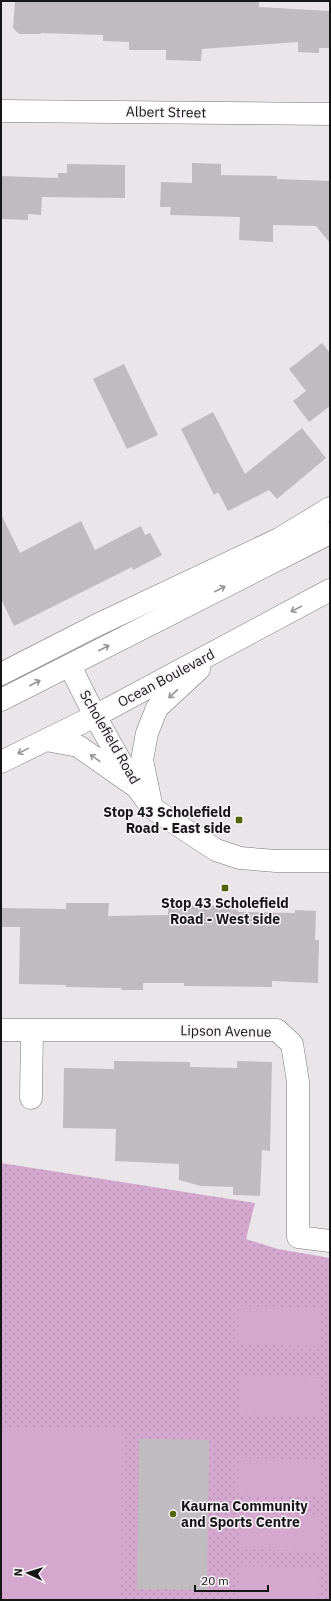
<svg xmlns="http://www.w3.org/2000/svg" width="331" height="1601" font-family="'IBM Plex Sans',sans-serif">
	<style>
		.park { fill: url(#park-dots) }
		.pitch { fill: #d4a8ce }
		.building { fill: #c0bbbf }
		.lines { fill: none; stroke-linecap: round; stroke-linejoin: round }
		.street-casing { stroke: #7a7679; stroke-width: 23 }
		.secondary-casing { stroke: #7a7679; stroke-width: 23 }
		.primary-casing { stroke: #7a7679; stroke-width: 23 }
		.street { stroke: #fff; stroke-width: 22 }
		.secondary { stroke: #fff; stroke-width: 22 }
		.primary { stroke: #fff; stroke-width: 22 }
		.oneway { stroke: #979697 }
		.poi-dot { fill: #526208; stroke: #f7f2f6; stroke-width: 1.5 }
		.labels { text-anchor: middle; stroke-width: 3; stroke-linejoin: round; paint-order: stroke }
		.street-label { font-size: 14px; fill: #171617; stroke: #f7f2f6 }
		.poi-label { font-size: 14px; font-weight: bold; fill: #171617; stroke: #f7f2f6; text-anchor: end }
	</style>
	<defs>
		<pattern id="park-dots" width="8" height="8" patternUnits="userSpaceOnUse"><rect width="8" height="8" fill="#d4a8ce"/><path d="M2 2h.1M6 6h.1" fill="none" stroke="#b590b0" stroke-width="1.8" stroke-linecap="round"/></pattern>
	</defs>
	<rect width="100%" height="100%" fill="#e9e5e9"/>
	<path class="park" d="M 1,1163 L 255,1203 L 246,1239 L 278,1249 L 330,1258 L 330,1600 L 1,1600 Z"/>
	<path class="pitch" d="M 239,1306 L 320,1308 L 319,1346 L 238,1344 Z
		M 240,1376 L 320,1378 L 319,1416 L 239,1414 Z
		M 1,1428 L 122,1428 L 121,1600 L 1,1600 Z
		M 239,1458 L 320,1460 L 319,1497 L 238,1494 Z
		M 240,1513 L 320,1515 L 319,1551 L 240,1549 Z
		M 239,1566 L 319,1568 L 318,1600 L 238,1600 Z"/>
	<path class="building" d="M 15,1 L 259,1 L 259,7 L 330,11 L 330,48 L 319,48 L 319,53 L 298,52 L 298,42 L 202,49 L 201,61 L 166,60 L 166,50 L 129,50 L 129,42 L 103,41 L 103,35 L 41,33 L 41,34 L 19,34 L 13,28 Z
		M 192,163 L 221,164 L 221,175 L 277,176 L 277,179 L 330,181 L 330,243 L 316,226 L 273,225 L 273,242 L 239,240 L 240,217 L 170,215 L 171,207 L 160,207 L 161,182 L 192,183 Z
		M 67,164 L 125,165 L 125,198 L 42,197 L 41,215 L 28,214 L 28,220 L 1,219 L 1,176 L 58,178 L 58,173 L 67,173 Z
		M 322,343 L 330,353 L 330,406 L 309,422 L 293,401 L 306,391 L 289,369 Z
		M 124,364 L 158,435 L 127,449 L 93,379 Z
		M 213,412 L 245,474 L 302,428 L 326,458 L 277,499 L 269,490 L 228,511 L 218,492 L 214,495 L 181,429 Z
		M 1,514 L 20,553 L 81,521 L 95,550 L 141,526 L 145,535 L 150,533 L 162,555 L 133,570 L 132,567 L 14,626 L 1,599 Z
		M 66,903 L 109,903 L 108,916 L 168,915 L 168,906 L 238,905 L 238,912 L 295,913 L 295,910 L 316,911 L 315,940 L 319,940 L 318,983 L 272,981 L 272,987 L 184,986 L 184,983 L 143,983 L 143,990 L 122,990 L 121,988 L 66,987 L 66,985 L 19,984 L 20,927 L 1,927 L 1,908 L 66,909 Z
		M 114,1061 L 190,1062 L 190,1067 L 237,1068 L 237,1061 L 272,1062 L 270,1151 L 262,1150 L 260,1196 L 233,1195 L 233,1187 L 201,1186 L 179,1180 L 179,1164 L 115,1161 L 116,1129 L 63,1128 L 64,1068 L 114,1069 Z
		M 139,1439 L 209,1440 L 207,1590 L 137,1589 Z"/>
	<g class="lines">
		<g class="street-casing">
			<path id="street" d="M 1,111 L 330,114
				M 1,674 L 95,626 L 279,539 L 330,508
				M 1,1030 L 277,1030 L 292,1044 L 298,1082 L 298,1237 L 330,1241
				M 31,1098 L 32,1030"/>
		</g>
		<g class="secondary-casing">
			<path id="secondary" d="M 70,666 L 95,716 L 127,773 L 152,808 L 216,850 L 240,858 L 276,861 L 330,861"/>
		</g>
		<g class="primary-casing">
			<path id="primary" d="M 1,700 L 330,533
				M 46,740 L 78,746 L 138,788
				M 1,762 L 95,716 L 330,590
				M 152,808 L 142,760 L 147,733 L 157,708 L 199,669"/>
		</g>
		<use href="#street" class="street"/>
		<use href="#secondary" class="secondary"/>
		<use href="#primary" class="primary"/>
	</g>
	<defs><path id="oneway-shaft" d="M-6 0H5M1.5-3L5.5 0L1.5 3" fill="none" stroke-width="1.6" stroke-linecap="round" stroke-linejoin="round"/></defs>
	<g class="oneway">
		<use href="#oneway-shaft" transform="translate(220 589) rotate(-27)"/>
		<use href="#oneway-shaft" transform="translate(296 609) rotate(152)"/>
		<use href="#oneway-shaft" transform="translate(104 648) rotate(-27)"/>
		<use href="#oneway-shaft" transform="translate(35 683) rotate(-27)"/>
		<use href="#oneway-shaft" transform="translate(173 694) rotate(137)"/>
		<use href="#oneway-shaft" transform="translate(23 751) rotate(154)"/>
		<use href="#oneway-shaft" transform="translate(95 758) rotate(-145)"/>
	</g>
	<g class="poi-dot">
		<rect x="235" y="816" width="8" height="8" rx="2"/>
		<rect x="221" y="884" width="8" height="8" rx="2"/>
		<circle cx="173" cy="1514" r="4"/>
	</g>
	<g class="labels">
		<g class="street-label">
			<text transform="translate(166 112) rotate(1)" y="5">Albert Street</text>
			<text transform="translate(166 678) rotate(-28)" y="5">Ocean Boulevard</text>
			<text transform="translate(110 737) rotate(60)" y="5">Scholefield Road</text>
			<text transform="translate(226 1031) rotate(1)" y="5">Lipson Avenue</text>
		</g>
		<g class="poi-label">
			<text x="231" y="817">Stop 43 Scholefield<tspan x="231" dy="16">Road - East side</tspan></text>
			<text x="225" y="908" text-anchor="middle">Stop 43 Scholefield<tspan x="225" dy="16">Road - West side</tspan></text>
			<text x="181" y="1511" text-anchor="start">Kaurna Community<tspan x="181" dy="16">and Sports Centre</tspan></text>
		</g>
	</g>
	<rect width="331" height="1601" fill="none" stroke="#171617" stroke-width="4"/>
	<g transform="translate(28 1573) rotate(274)" stroke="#f7f2f6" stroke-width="3" paint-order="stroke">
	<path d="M0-3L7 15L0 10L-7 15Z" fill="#171617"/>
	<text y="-6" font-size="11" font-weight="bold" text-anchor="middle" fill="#171617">N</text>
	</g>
	<path d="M195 1585v6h73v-6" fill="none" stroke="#171617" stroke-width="2"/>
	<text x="201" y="1585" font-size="12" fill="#171617" stroke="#f7f2f6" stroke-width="3" paint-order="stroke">20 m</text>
</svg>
